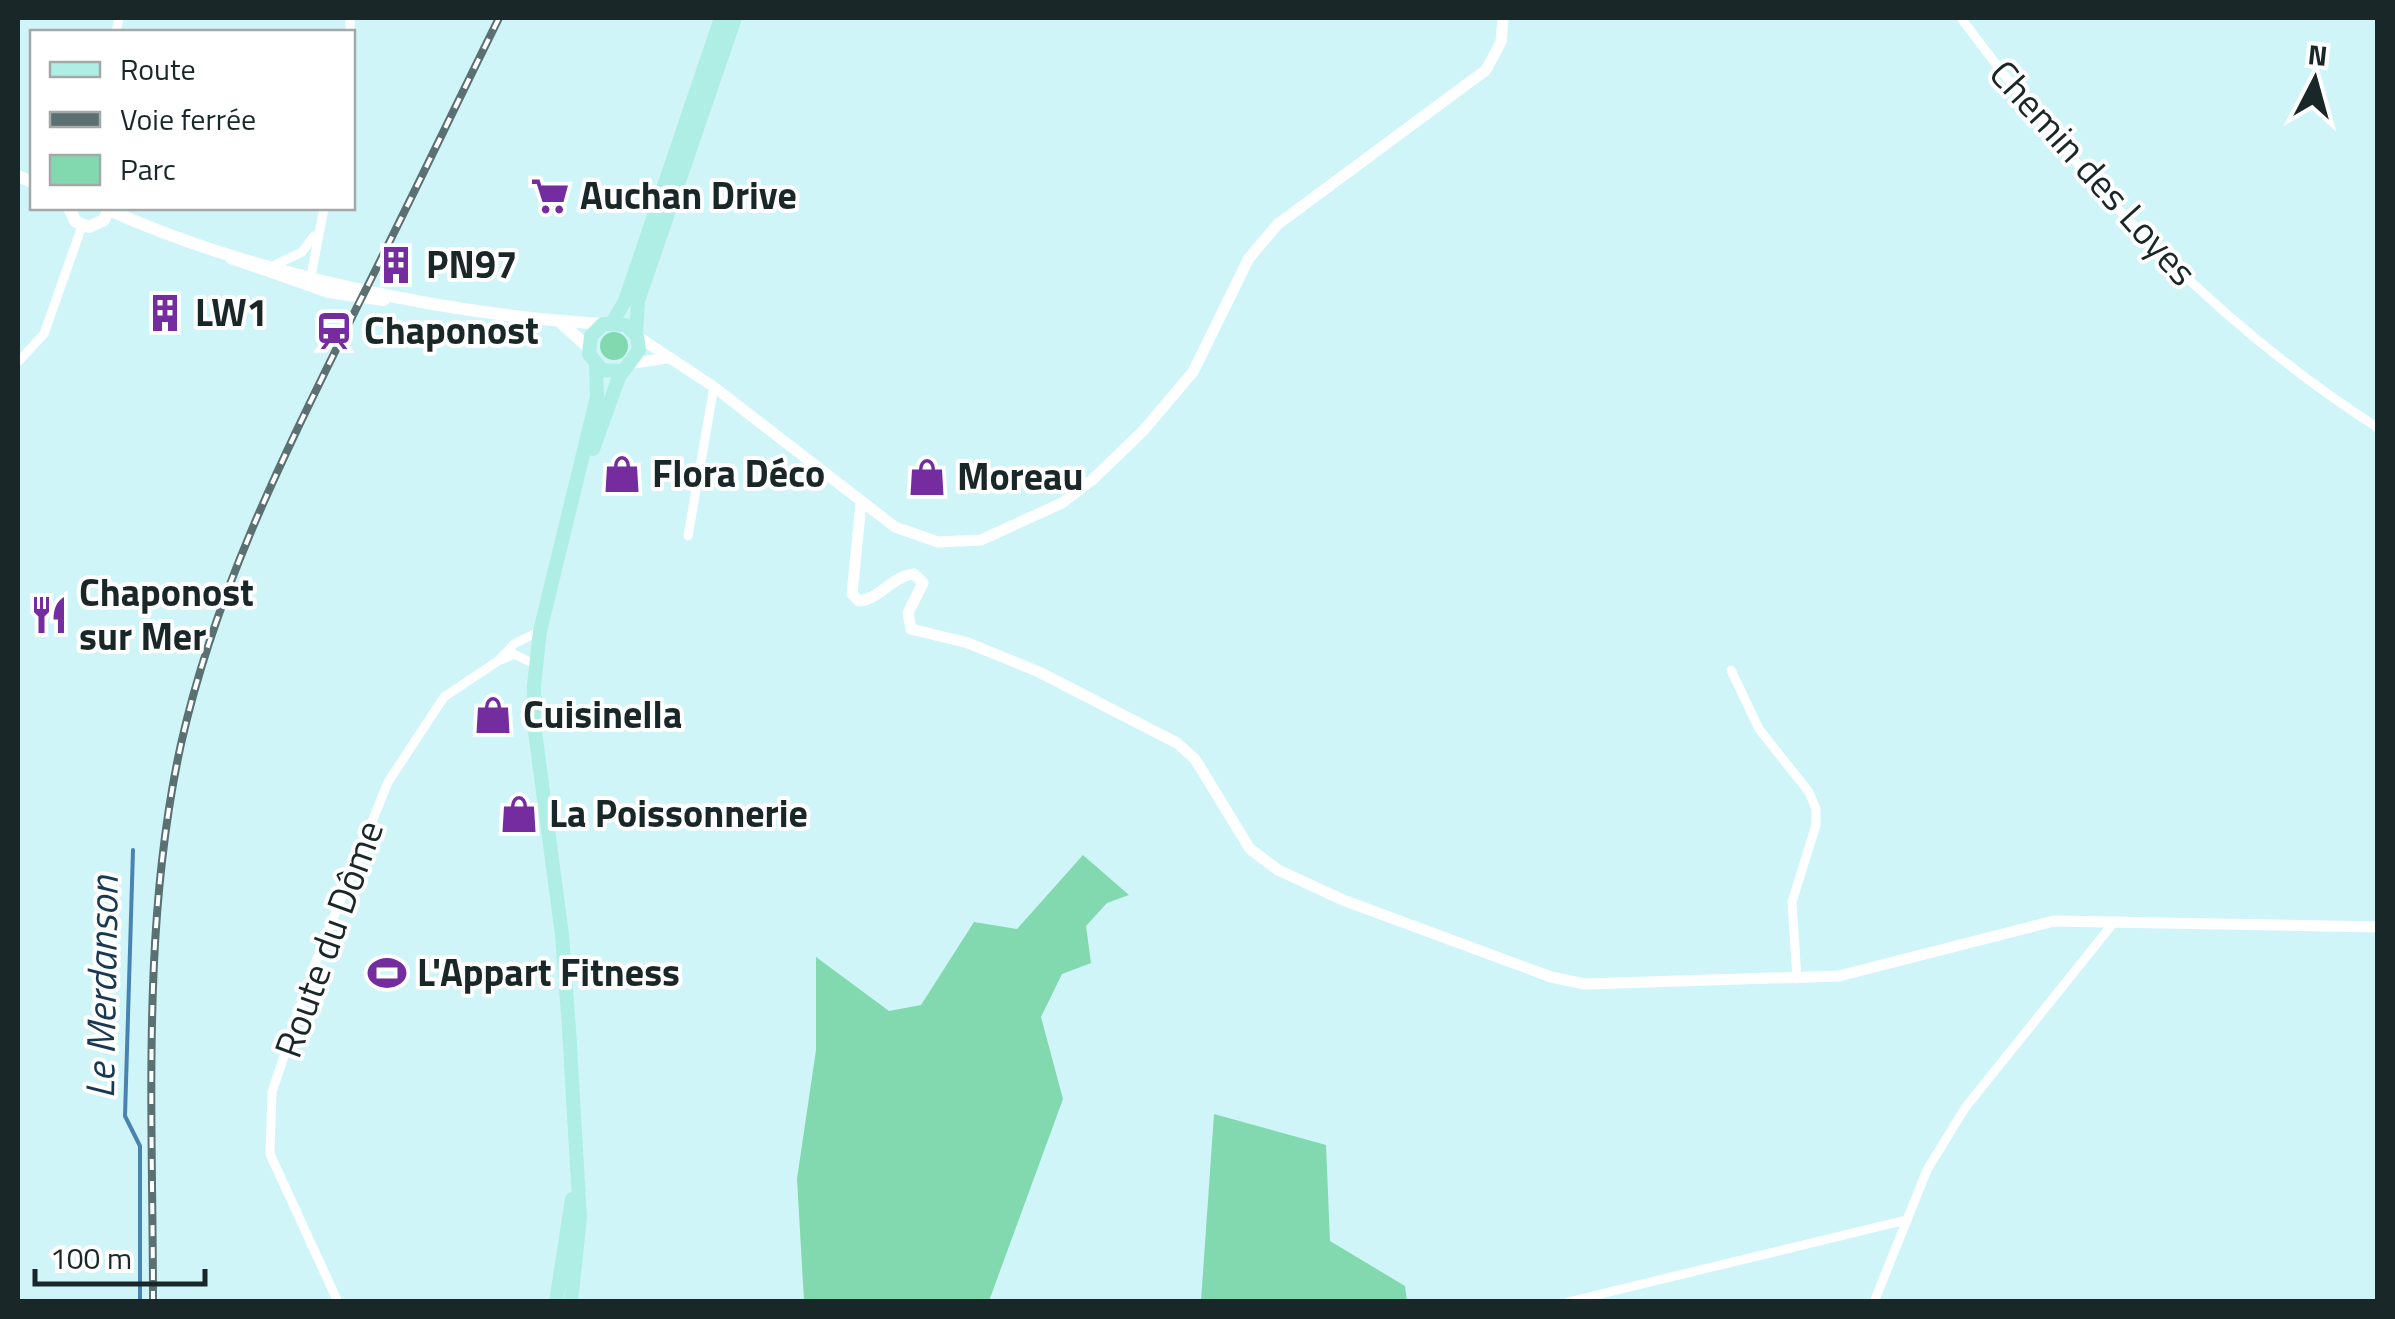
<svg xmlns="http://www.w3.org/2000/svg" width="2395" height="1319" font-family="'Titillium Web',sans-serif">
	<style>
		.green { fill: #82d9af }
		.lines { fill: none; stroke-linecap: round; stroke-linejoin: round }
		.stream { stroke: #4983b1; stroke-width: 4 }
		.minor { stroke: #fff; stroke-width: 9 }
		.tertiary { stroke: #fff; stroke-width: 11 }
		.secondary { stroke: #fff; stroke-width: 12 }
		.primary { stroke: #afeee5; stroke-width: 14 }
		.rail-casing { stroke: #5a7072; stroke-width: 8 }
		.rail { stroke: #fff; stroke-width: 4; stroke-dasharray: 11; stroke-linecap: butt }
		.labels { text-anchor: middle; stroke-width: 8; stroke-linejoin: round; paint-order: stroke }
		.street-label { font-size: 38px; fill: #192728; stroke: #fff }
		.poi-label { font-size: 38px; font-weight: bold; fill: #192728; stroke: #fff; text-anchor: start }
		.water-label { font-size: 40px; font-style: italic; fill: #183853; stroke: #fff }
	</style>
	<rect width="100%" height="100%" fill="#d0f5f9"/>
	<path class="green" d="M600 346a14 14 0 1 1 28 0a14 14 0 1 1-28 0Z
		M 1083,855 L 1129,895 L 1107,903 L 1086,926 L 1091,963 L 1062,974 L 1041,1017 L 1063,1099 L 989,1301 L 804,1301 L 797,1179 L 816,1050 L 816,957 L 889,1011 L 921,1005 L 974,922 L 1017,929 Z
		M 1214,1114 L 1326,1145 L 1330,1241 L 1405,1286 L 1407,1301 L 1201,1301 Z"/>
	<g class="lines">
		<path class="stream" d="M 133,850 L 125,1116 L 140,1146 L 140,1302"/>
		<path class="minor" d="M 1961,18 C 2081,179 2207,318 2378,428
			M 116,32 L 119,18
			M 350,32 L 350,18
			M 275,265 L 302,252 L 314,236
			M 311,276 L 324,208
			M 18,362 L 44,334 L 82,226
			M 688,536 L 714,387
			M 501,660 L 514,654 L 536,665
			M 1731,670 L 1759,729 L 1809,792 L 1816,809 L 1816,825 L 1792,902 L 1797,979
			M 338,1302 L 270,1154 L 272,1092 L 315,964 L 388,782 L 444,697 L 498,661 L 514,644 L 540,631
			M 1568,1302 L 1906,1220
			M 1874,1302 L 1927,1170 L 1965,1108 L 2115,921"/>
		<path class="tertiary" d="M 637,336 L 714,387 L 895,527 L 938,542 L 981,540 L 1062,503 L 1092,480 L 1143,431 L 1193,372 L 1249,258 L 1278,224 L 1486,70 L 1501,42 L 1503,18
			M 633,363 L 668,358
			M 861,503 L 852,594 L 859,601 C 880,599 892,576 914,574 L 923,583 L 908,613 L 911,629 L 968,643 L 1039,672 L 1177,743 L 1195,759 L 1250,849 L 1278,870 L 1343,900 L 1551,977 L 1585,984 L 1839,976 L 2054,921 L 2378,927"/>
		<path class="secondary" d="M 18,176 L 32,182
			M 69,208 L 76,222 L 89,227 L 104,220 L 109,208
			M 109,210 C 251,274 447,315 603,324
			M 231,258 L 329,292 L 384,300
			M 559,321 L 588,347"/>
		<path class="primary" d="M 613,321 L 625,301 L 721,18
			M 636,334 L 638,301 L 735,18
			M 593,449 L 619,377 L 639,350 L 637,336 L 626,325 L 603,324 L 591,336 L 589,354 L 602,370 L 623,371
			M 556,1302 L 572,1199
			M 571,1302 L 580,1218 L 569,1029 L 562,935 L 534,724 L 534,685 L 540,631 L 597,397 L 596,366"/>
		<g class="rail-casing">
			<path id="rail" d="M 153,1302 C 153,1116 141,926 181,744 C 216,587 289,445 359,303 C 407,208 452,113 499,18"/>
		</g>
		<use href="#rail" class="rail"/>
	</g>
	<defs>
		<g id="supermarket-bare" transform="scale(3)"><path d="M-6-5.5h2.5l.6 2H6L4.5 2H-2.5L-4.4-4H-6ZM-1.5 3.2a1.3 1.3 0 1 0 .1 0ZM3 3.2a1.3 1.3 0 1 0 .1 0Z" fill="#752c9f" stroke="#fff" stroke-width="2.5" paint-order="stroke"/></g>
		<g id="building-bare" transform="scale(3)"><path d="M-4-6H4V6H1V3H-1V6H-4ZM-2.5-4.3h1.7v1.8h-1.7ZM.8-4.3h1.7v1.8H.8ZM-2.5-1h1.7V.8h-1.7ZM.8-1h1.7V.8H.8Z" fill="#752c9f" stroke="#fff" stroke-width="2.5" paint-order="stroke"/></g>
		<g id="station-bare" transform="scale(3)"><path d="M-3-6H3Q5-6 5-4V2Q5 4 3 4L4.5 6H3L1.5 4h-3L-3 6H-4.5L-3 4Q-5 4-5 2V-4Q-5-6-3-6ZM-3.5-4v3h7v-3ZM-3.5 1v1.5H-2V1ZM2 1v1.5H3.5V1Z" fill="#752c9f" stroke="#fff" stroke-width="2.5" paint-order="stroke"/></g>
		<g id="shop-bare" transform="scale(3)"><path d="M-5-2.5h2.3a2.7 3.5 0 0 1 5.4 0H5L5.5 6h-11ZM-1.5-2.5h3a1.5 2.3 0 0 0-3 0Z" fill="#752c9f" stroke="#fff" stroke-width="2.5" paint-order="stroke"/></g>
		<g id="restaurant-bare" transform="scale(3)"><path d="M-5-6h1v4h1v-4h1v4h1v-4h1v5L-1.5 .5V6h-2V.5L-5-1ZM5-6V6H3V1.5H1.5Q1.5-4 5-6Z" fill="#752c9f" stroke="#fff" stroke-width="2.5" paint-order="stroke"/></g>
		<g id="stadium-bare" transform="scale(3)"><path d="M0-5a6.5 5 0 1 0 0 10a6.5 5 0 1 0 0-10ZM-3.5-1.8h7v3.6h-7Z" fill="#752c9f" stroke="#fff" stroke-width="2.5" paint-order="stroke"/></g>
	</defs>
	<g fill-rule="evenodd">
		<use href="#supermarket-bare" x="550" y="196"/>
		<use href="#building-bare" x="396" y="265"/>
		<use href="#building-bare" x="165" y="313"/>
		<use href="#station-bare" x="334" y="331"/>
		<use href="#shop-bare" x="622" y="474"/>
		<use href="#shop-bare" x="927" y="477"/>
		<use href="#restaurant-bare" x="49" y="615"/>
		<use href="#shop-bare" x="493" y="715"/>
		<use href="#shop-bare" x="519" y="814"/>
		<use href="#stadium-bare" x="387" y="973"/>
	</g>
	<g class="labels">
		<g class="street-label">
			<text transform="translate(2093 173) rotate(48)" y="13">Chemin des Loyes</text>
			<text transform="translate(329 939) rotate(-70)" y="13">Route du Dôme</text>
		</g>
		<g class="poi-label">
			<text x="580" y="209">Auchan Drive</text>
			<text x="426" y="278">PN97</text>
			<text x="195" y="326">LW1</text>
			<text x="364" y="344">Chaponost</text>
			<text x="652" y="487">Flora Déco</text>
			<text x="957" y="490">Moreau</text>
			<text x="79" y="606">Chaponost<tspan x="79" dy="44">sur Mer</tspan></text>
			<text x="523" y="728">Cuisinella</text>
			<text x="549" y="827">La Poissonnerie</text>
			<text x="417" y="986">L'Appart Fitness</text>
		</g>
		<g class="water-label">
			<text transform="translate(102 987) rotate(-89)" y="14">Le Merdanson</text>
		</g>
	</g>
	<rect width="2395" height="1319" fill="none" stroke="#192728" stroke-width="40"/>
	<rect x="30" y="30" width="325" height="180" fill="#ffffff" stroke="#a3a9a9" stroke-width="2.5"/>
	<rect x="50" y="62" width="50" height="15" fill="#afeee5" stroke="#a3a9a9" stroke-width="2.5"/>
	<text x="120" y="80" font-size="30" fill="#192728">Route</text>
	<rect x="50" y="112" width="50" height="15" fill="#5a7072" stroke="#a3a9a9" stroke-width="2.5"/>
	<text x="120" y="130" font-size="30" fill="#192728">Voie ferrée</text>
	<rect x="50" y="155" width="50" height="30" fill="#82d9af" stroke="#a3a9a9" stroke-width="2.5"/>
	<text x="120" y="180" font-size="30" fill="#192728">Parc</text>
	<g transform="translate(2315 80) rotate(6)" stroke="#ffffff" stroke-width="8" paint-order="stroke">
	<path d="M0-8L18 38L0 25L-18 38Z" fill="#192728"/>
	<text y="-15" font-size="28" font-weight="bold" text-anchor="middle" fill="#192728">N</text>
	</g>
	<path d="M35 1269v15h170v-15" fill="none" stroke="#192728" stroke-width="5"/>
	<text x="50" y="1269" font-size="30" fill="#192728" stroke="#ffffff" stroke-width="8" paint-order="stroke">100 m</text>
</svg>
